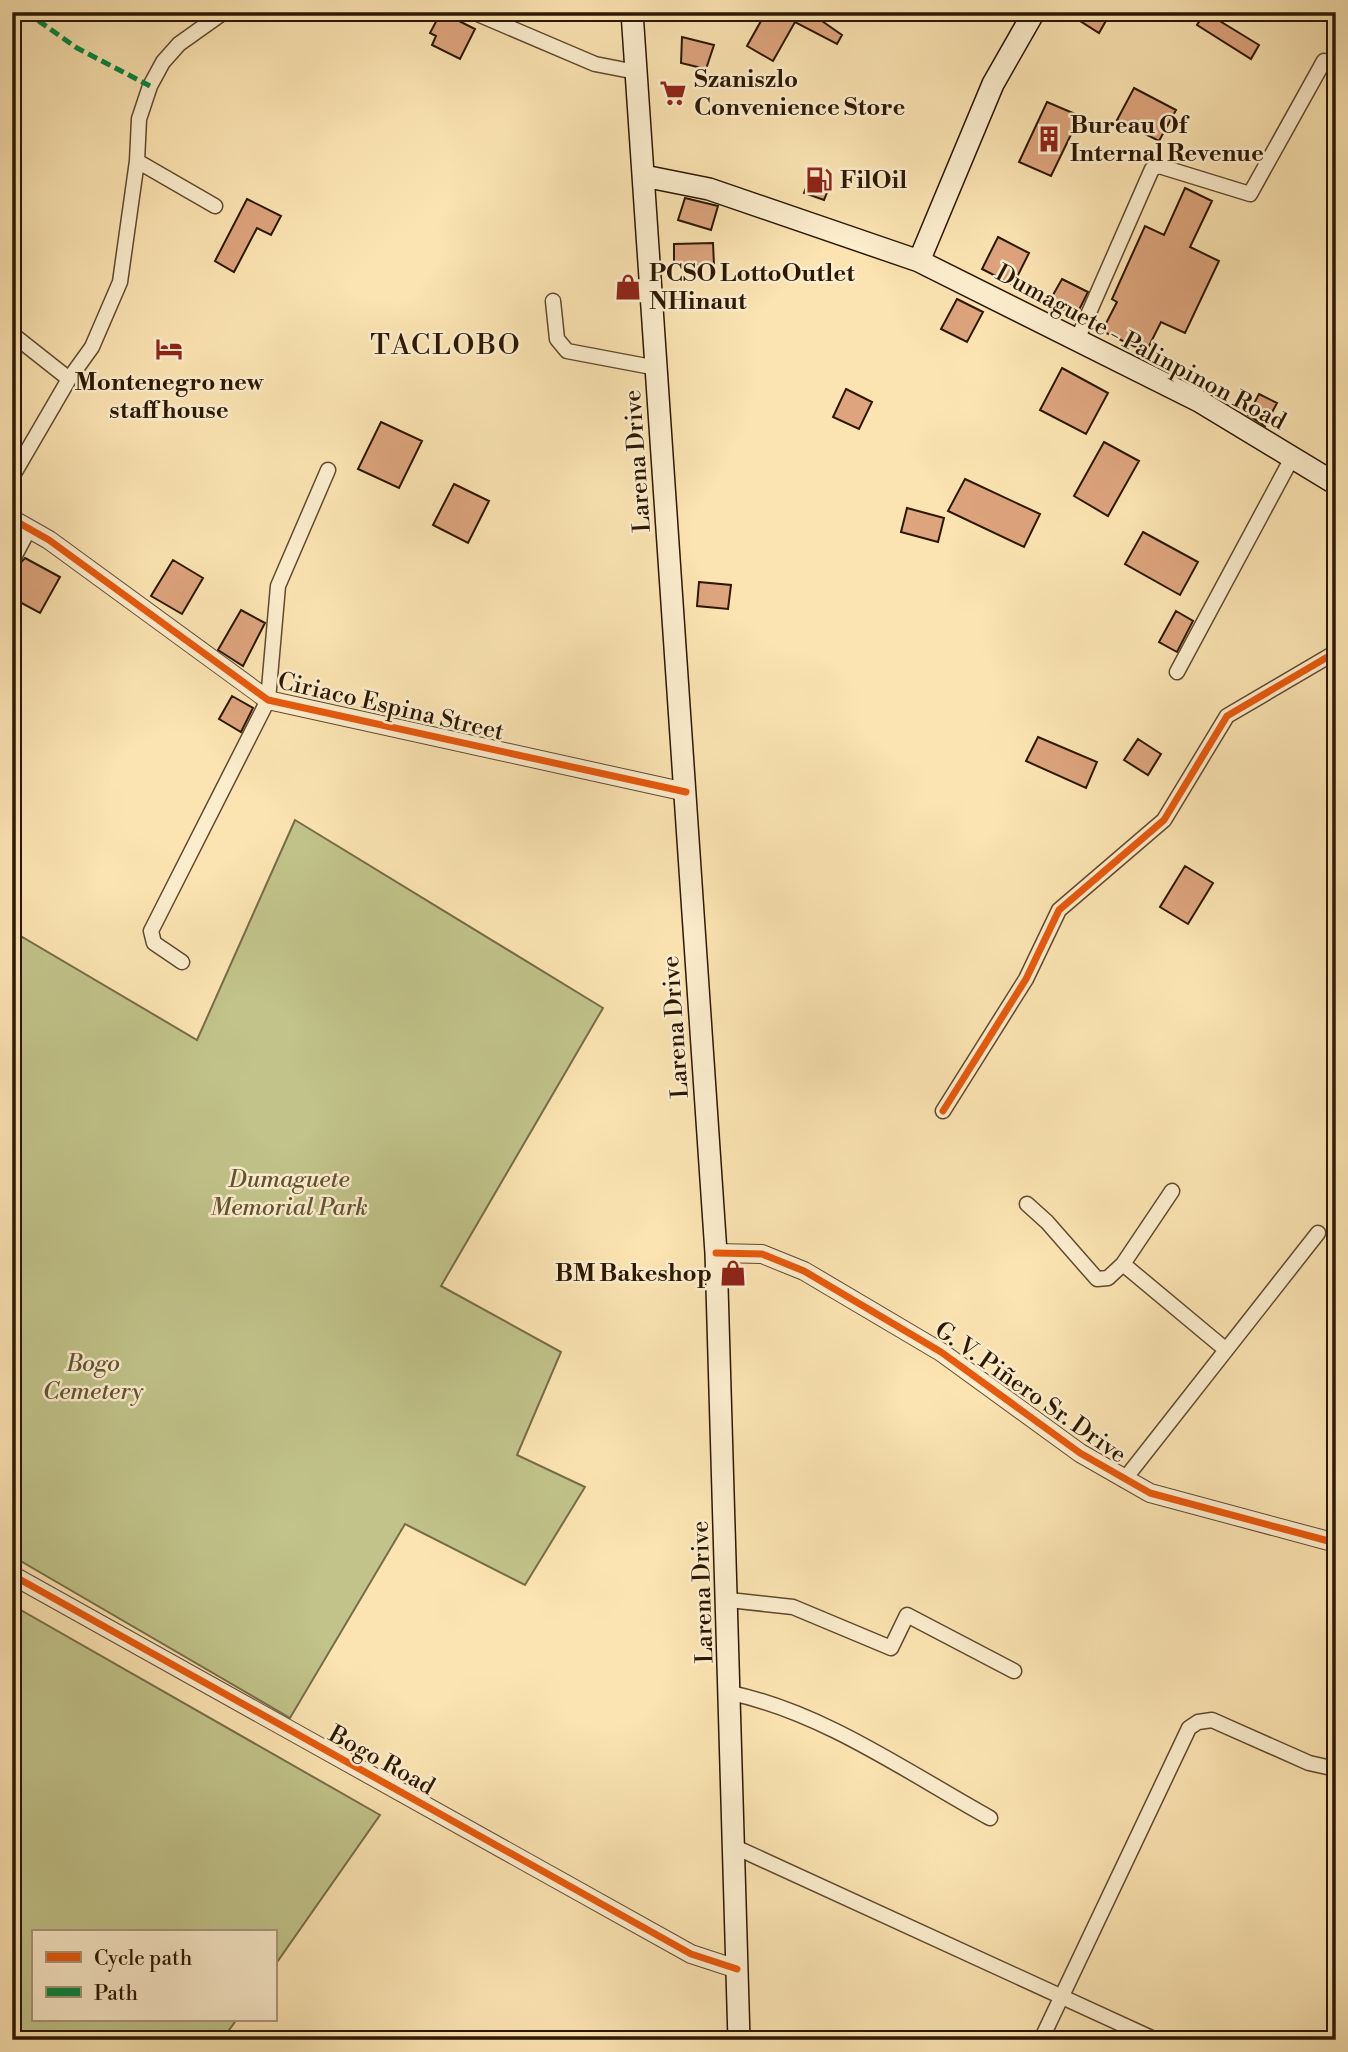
<svg xmlns="http://www.w3.org/2000/svg" width="1348" height="2052" font-family="'Libre Bodoni',serif">
	<style>
		.green { fill: #c1c38a; stroke: #766d46; stroke-width: 2 }
		.building { fill: #dda47d; stroke: #2c1702; stroke-width: 2 }
		.lines { fill: none; stroke-linecap: round; stroke-linejoin: round }
		.minor-casing { stroke: #604a2e; stroke-width: 17 }
		.tertiary-casing { stroke: #604a2e; stroke-width: 20 }
		.secondary-casing { stroke: #2c1702; stroke-width: 24 }
		.minor { stroke: #fcedcd; stroke-width: 14 }
		.tertiary { stroke: #fcedcd; stroke-width: 18 }
		.secondary { stroke: #fcedcd; stroke-width: 21 }
		.quiet { stroke: #00873e; stroke-width: 5; stroke-dasharray: 10 5; stroke-linecap: butt }
		.cycleway-casing { stroke: #fcedcd; stroke-width: 11 }
		.cycleway { stroke: #e8590c; stroke-width: 7 }
		.labels { text-anchor: middle; stroke-width: 5; stroke-linejoin: round; paint-order: stroke }
		.poi-label { font-size: 24px; font-weight: bold; fill: #2c1702; stroke: #fcedcd; text-anchor: start }
		.street-label { font-size: 24px; fill: #2c1702; stroke: #fcedcd }
		.park-label { font-size: 24px; font-style: italic; fill: #605332; stroke: #fcedcd }
		.quarter-label { font-size: 28px; letter-spacing: 2px; fill: #2c1702; stroke: #fcedcd }
	</style>
	<rect width="100%" height="100%" fill="#fbe4b2"/>
	<filter id="stains"><feTurbulence type="fractalNoise" baseFrequency=".00286" numOctaves="4"/><feColorMatrix values="0 0 0 0 .2 0 0 0 0 .09 0 0 0 0 .02 0 0 0 .5 -.17"/></filter>
	<radialGradient id="worn" r=".72"><stop offset=".6" stop-color="#630" stop-opacity="0"/><stop offset="1" stop-color="#630" stop-opacity=".3"/></radialGradient>
	<path class="green" d="M 295,820 L 603,1008 L 441,1286 L 561,1352 L 517,1455 L 585,1487 L 525,1585 L 405,1524 L 290,1718 L 12,1556 L 12,931 L 197,1040 Z
		M 12,1605 L 380,1815 L 275,1965 L 275,1931 L 33,1931 L 33,2019 L 237,2019 L 222,2040 L 12,2040 Z"/>
	<path class="building" d="M 441,12 L 475,29 L 460,59 L 432,45 L 436,36 L 430,33 Z
		M 766,12 L 809,12 L 842,35 L 837,44 L 795,22 L 773,61 L 747,46 Z
		M 1066,12 L 1111,12 L 1099,33 Z
		M 1205,12 L 1259,45 L 1251,59 L 1197,25 Z
		M 682,37 L 714,45 L 706,69 L 681,63 Z
		M 1134,88 L 1176,110 L 1159,141 L 1117,120 Z
		M 1047,102 L 1080,116 L 1051,176 L 1019,162 Z
		M 810,177 L 830,185 L 824,200 L 804,193 Z
		M 1185,188 L 1212,201 L 1190,247 L 1219,261 L 1185,333 L 1161,322 L 1146,352 L 1102,331 L 1117,302 L 1112,299 L 1145,226 L 1164,235 Z
		M 685,198 L 718,206 L 711,230 L 678,220 Z
		M 247,199 L 281,216 L 271,235 L 257,228 L 234,272 L 215,261 Z
		M 998,237 L 1029,253 L 1013,285 L 982,269 Z
		M 713,243 L 714,265 L 674,265 L 674,244 Z
		M 1062,279 L 1088,292 L 1076,316 L 1049,302 Z
		M 957,299 L 983,312 L 967,342 L 941,329 Z
		M 1062,368 L 1108,393 L 1086,434 L 1040,410 Z
		M 846,389 L 872,402 L 859,429 L 833,417 Z
		M 1259,394 L 1277,403 L 1265,426 L 1248,415 Z
		M 381,422 L 422,441 L 399,488 L 358,469 Z
		M 1104,442 L 1139,461 L 1108,516 L 1074,496 Z
		M 965,479 L 1040,514 L 1024,547 L 948,511 Z
		M 454,484 L 489,501 L 468,543 L 433,525 Z
		M 907,508 L 944,518 L 938,542 L 901,532 Z
		M 1143,532 L 1198,562 L 1180,595 L 1125,564 Z
		M 25,558 L 60,577 L 40,613 L 12,598 L 12,572 Z
		M 173,560 L 203,578 L 182,614 L 151,596 Z
		M 699,582 L 731,585 L 728,609 L 697,606 Z
		M 241,610 L 265,623 L 243,666 L 218,650 Z
		M 1176,611 L 1193,621 L 1177,652 L 1159,642 Z
		M 232,696 L 253,708 L 241,732 L 219,719 Z
		M 1038,737 L 1097,762 L 1086,788 L 1026,761 Z
		M 1138,739 L 1161,754 L 1148,775 L 1124,760 Z
		M 1185,866 L 1213,883 L 1188,924 L 1160,907 Z"/>
	<g class="lines">
		<g class="minor-casing">
			<path id="minor" d="M 473,12 L 595,64 L 636,72
				M 137,161 L 215,206
				M 553,301 L 557,339 L 567,351 L 657,368
				M 12,334 L 69,379
				M 1077,340 L 1152,169 L 1159,166 L 1250,194 L 1324,61
				M 12,477 L 69,379 L 92,347 L 120,282 L 137,161 L 139,119 L 150,86 L 163,62 L 179,44 L 224,12
				M 12,561 L 29,529
				M 1177,672 L 1293,456
				M 182,962 L 154,943 L 151,931 L 268,700 L 278,586 L 328,470
				M 943,1111 L 1026,979 L 1059,910 L 1164,820 L 1227,716 L 1336,652
				M 1027,1204 L 1047,1222 L 1097,1279 L 1108,1278 L 1123,1264 L 1225,1349
				M 1123,1264 L 1172,1191
				M 1124,1480 L 1318,1233
				M 729,1600 L 793,1607 L 891,1648 L 907,1615 L 1014,1671
				M 731,1693 C 824,1713 907,1772 990,1818
				M 735,1847 L 1156,2040
				M 1041,2040 L 1189,1728 L 1198,1722 L 1212,1720 L 1309,1763 L 1336,1769"/>
		</g>
		<g class="tertiary-casing">
			<path id="tertiary" d="M 12,519 L 49,540 L 268,700 L 686,792
				M 716,1253 L 762,1254 L 804,1271 L 941,1352 L 1080,1453 L 1150,1493 L 1336,1543
				M 12,1575 L 691,1954 L 737,1969"/>
		</g>
		<g class="secondary-casing">
			<path id="secondary" d="M 632,12 L 716,1253 L 739,2040
				M 644,176 L 709,189 L 919,261 L 1199,401 L 1336,484
				M 919,261 L 993,84 L 1034,12"/>
		</g>
		<use href="#minor" class="minor"/>
		<use href="#tertiary" class="tertiary"/>
		<use href="#secondary" class="secondary"/>
		<path class="quiet" d="M 26,12 L 77,48 L 150,86"/>
		<g class="cycleway-casing">
			<path id="cycleway" d="M 12,519 L 49,540 L 268,700 L 686,792
				M 943,1111 L 1026,979 L 1059,910 L 1164,820 L 1227,716 L 1336,652
				M 716,1253 L 762,1254 L 804,1271 L 941,1352 L 1080,1453 L 1150,1493 L 1336,1543
				M 12,1575 L 691,1954 L 737,1969"/>
		</g>
		<use href="#cycleway" class="cycleway"/>
	</g>
	<defs>
		<g id="supermarket-bare" transform="scale(2.1)"><path d="M-6-5.5h2.5l.6 2H6L4.5 2H-2.5L-4.4-4H-6ZM-1.5 3.2a1.3 1.3 0 1 0 .1 0ZM3 3.2a1.3 1.3 0 1 0 .1 0Z" fill="#8f2418" stroke="#fcedcd" stroke-width="2.5" paint-order="stroke"/></g>
		<g id="building-bare" transform="scale(2.1)"><path d="M-4-6H4V6H1V3H-1V6H-4ZM-2.5-4.3h1.7v1.8h-1.7ZM.8-4.3h1.7v1.8H.8ZM-2.5-1h1.7V.8h-1.7ZM.8-1h1.7V.8H.8Z" fill="#8f2418" stroke="#fcedcd" stroke-width="2.5" paint-order="stroke"/></g>
		<g id="fuel-bare" transform="scale(2.1)"><path d="M-5.5-6h7V0h2V4h1.3V-2.5L3-4.5l.8-.8L6-3V5H2.5V1h-1V6h-7ZM-4.2-4.7v3.2H.2V-4.7Z" fill="#8f2418" stroke="#fcedcd" stroke-width="2.5" paint-order="stroke"/></g>
		<g id="shop-bare" transform="scale(2.1)"><path d="M-5-2.5h2.3a2.7 3.5 0 0 1 5.4 0H5L5.5 6h-11ZM-1.5-2.5h3a1.5 2.3 0 0 0-3 0Z" fill="#8f2418" stroke="#fcedcd" stroke-width="2.5" paint-order="stroke"/></g>
		<g id="hotel-bare" transform="scale(2.1)"><path d="M-6-4.5h1.5V1H6V5H4.5V3h-9V5H-6ZM-4 0a1.8 1.8 0 1 1 3.6 0ZM.5 0V-2.5h3Q6-2.5 6 0Z" fill="#8f2418" stroke="#fcedcd" stroke-width="2.5" paint-order="stroke"/></g>
	</defs>
	<g fill-rule="evenodd">
		<use href="#supermarket-bare" x="673" y="93"/>
		<use href="#building-bare" x="1049" y="139"/>
		<use href="#fuel-bare" x="819" y="180"/>
		<use href="#shop-bare" x="628" y="287"/>
		<use href="#hotel-bare" x="169" y="349"/>
		<use href="#shop-bare" x="733" y="1273"/>
	</g>
	<g class="labels">
		<g class="poi-label">
			<text x="694" y="87">Szaniszlo<tspan x="694" dy="28">Convenience Store</tspan></text>
			<text x="1070" y="133">Bureau Of<tspan x="1070" dy="28">Internal Revenue</tspan></text>
			<text x="840" y="188">FilOil</text>
			<text x="649" y="281">PCSO LottoOutlet<tspan x="649" dy="28">NHinaut</tspan></text>
			<text x="169" y="390" text-anchor="middle">Montenegro new<tspan x="169" dy="28">staff house</tspan></text>
			<text x="712" y="1281" text-anchor="end">BM Bakeshop</text>
		</g>
		<g class="street-label">
			<text transform="translate(1141 347) rotate(28)" y="8">Dumaguete - Palinpinon Road</text>
			<text transform="translate(637 461) rotate(-94)" y="8">Larena Drive</text>
			<text transform="translate(391 706) rotate(13)" y="8">Ciriaco Espina Street</text>
			<text transform="translate(675 1027) rotate(-94)" y="8">Larena Drive</text>
			<text transform="translate(1031 1392) rotate(35)" y="8">G. V. Piñero Sr. Drive</text>
			<text transform="translate(702 1592) rotate(-92)" y="8">Larena Drive</text>
			<text transform="translate(382 1760) rotate(29)" y="8">Bogo Road</text>
		</g>
		<g class="park-label">
			<text x="289" y="1187">Dumaguete<tspan x="289" dy="28">Memorial Park</tspan></text>
			<text x="93" y="1371">Bogo<tspan x="93" dy="28">Cemetery</tspan></text>
		</g>
		<g class="quarter-label">
			<text x="446" y="354">TACLOBO</text>
		</g>
	</g>
	<rect width="1348" height="2052" fill="none" stroke="#fbe4b2" stroke-width="42"/>
	<rect x="14" y="14" width="1320" height="2024" fill="none" stroke="#2c1702" stroke-width="3.5"/>
	<rect x="21" y="21" width="1306" height="2010" fill="none" stroke="#2c1702" stroke-width="2"/>
	<rect x="32" y="1930" width="245" height="91" fill="#fcedcd" stroke="#a9977c" stroke-width="2"/>
	<rect x="46" y="1952" width="35" height="10" fill="#e8590c" stroke="#a9977c" stroke-width="2"/>
	<text x="94" y="1965" font-size="21" fill="#2c1702">Cycle path</text>
	<rect x="46" y="1987" width="35" height="10" fill="#00873e" stroke="#a9977c" stroke-width="2"/>
	<text x="94" y="2000" font-size="21" fill="#2c1702">Path</text>
	<rect width="100%" height="100%" filter="url(#stains)"/>
	<rect width="100%" height="100%" fill="url(#worn)"/>
</svg>
